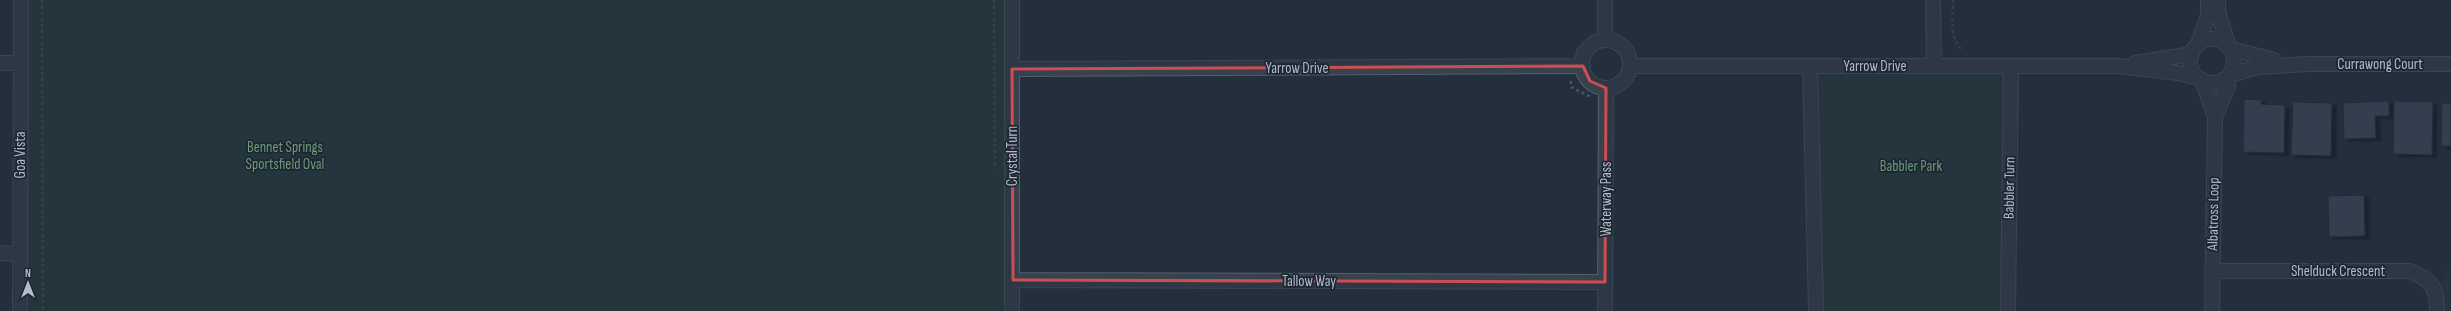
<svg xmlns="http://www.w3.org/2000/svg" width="2451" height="311" font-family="'Sofia Sans Condensed',sans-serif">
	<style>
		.green { fill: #263c3f }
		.building { fill: #455162; stroke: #1f2835; filter: url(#shadow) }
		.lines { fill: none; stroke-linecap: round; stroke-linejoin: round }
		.street-casing { stroke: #565f6c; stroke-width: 16 }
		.path { stroke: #44595c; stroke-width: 2.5; stroke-dasharray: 3 3; stroke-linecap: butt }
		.street { stroke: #38414e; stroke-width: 14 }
		.marked { fill: none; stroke: #ce4d50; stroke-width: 3; stroke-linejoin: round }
		.labels { text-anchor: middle; stroke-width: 3.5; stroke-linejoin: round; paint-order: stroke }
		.street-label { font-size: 15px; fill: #b4bcc9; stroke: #1d2633 }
		.park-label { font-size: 15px; fill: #6b9a76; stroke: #1d2633 }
	</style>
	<defs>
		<filter id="shadow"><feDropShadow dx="4.5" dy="2.5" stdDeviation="1" flood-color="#0009"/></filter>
	</defs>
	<rect width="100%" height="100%" fill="#242f3e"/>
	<path class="green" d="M 21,0 L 1012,0 L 1012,311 L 20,311 Z
		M 1810,66 L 2011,66 L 2008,311 L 1816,311 Z
		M 2451,263 L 2451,311 L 2437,311 L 2437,293 Z"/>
	<path class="building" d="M 2244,99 L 2261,100 L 2261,104 L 2285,105 L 2284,153 L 2243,152 Z
		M 2389,101 L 2389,116 L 2375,116 L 2376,138 L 2344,139 L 2343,103 Z
		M 2394,101 L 2433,102 L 2432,155 L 2393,154 Z
		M 2293,102 L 2332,103 L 2331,156 L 2291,155 Z
		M 2442,103 L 2451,103 L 2451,146 L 2441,146 Z
		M 2364,195 L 2365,236 L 2329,237 L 2328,196 Z"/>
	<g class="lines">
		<g class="street-casing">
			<path id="street" d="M 1012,0 L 1012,311
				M 1605,0 L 1605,40
				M 1933,0 L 1934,66
				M 2218,0 L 2218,12 L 2229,47
				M2190 61a22 22 0 1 1 44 0a22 22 0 1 1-44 0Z
				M1582 64a24 24 0 1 1 48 0a24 24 0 1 1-48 0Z
				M 2198,44 L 2208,15 L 2208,0
				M 2231,49 L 2274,60
				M 0,63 L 20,63
				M 2135,63 L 2192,54
				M 1630,66 L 2120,66 L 2178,73 L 2199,78
				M 1810,66 L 1816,311
				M 1012,69 L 1583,66
				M 2229,75 L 2258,67 L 2308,64 L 2451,64
				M 2202,80 L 2215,117 L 2212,311
				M 2215,117 L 2228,86 L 2227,77
				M 0,253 L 20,254
				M 2212,271 L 2410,271 C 2432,280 2437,287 2437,311
				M 1013,280 L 1605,282
				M 20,311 L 21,0
				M 1605,311 L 1606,88
				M 2008,311 L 2011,66"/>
		</g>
		<path class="path" d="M 42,0 L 43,311
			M 994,0 L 995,169
			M 1953,0 C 1953,17 1949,38 1962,50
			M 1577,50 L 1590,39
			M 1571,81 L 1571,87 L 1591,97"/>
		<use href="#street" class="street"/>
	</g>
	<path d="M0 0H2451V311H0ZM 1583,66 L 1590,81 L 1606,88 L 1605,282 L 1013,280 L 1012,69 Z" fill="#242f3e" fill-opacity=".55" fill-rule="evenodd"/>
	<path class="marked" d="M 1583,66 L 1590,81 L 1606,88 L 1605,282 L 1013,280 L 1012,69 Z"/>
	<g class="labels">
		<g class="street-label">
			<text x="2380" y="69">Currawong Court</text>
			<text x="1875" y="71">Yarrow Drive</text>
			<text x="1297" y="73">Yarrow Drive</text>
			<text transform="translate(20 155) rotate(-90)" y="5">Goa Vista</text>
			<text transform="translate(1012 156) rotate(-90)" y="5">Crystal Turn</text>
			<text transform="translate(2009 188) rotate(-89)" y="5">Babbler Turn</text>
			<text transform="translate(1606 199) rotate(-90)" y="5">Waterway Pass</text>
			<text transform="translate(2213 214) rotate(-89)" y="5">Albatross Loop</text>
			<text x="2338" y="276">Shelduck Crescent</text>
			<text x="1309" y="286">Tallow Way</text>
		</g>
		<g class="park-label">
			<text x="285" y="152">Bennet Springs<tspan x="285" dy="17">Sportsfield Oval</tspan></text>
			<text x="1911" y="171">Babbler Park</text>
		</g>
	</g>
	<g transform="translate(28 283)" stroke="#1d2633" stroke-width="3" paint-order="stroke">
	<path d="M0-3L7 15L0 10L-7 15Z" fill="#b4bcc9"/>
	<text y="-6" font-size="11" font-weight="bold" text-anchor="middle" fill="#b4bcc9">N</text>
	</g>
</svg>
